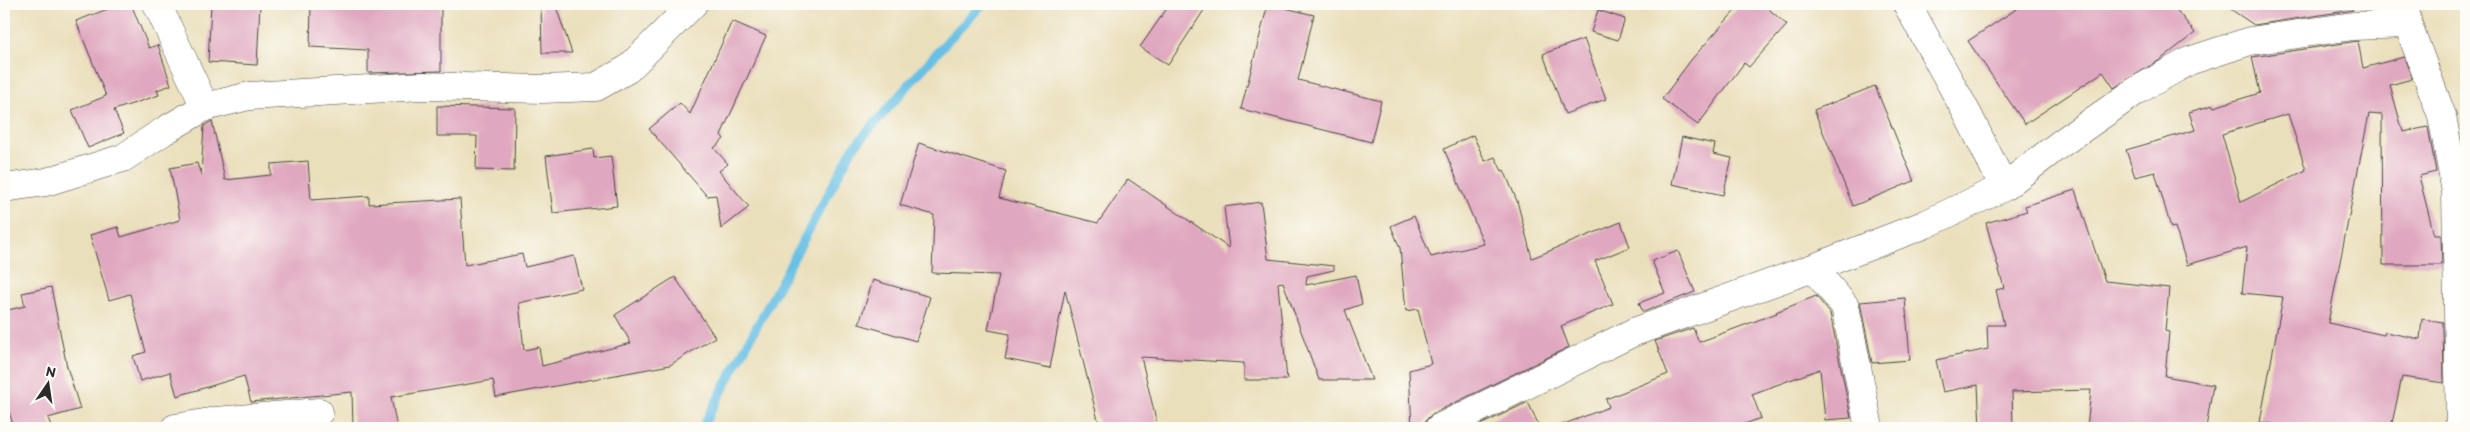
<svg xmlns="http://www.w3.org/2000/svg" width="2470" height="432" font-family="Itim,sans-serif">
	<style>
		.lines { fill: none; stroke-linecap: round; stroke-linejoin: round }
		.stream { stroke: #67c0e4; stroke-width: 9 }
		.building { fill: #e0a8c0; fill-rule: evenodd }
		.street-casing { stroke: #484641; stroke-width: 29 }
		.street { stroke: #fff; stroke-width: 28 }
	</style>
	<rect width="100%" height="100%" fill="#fdfcf7"/>
	<filter id="ink" filterUnits="userSpaceOnUse"><feTurbulence type="fractalNoise" baseFrequency=".02" numOctaves="2"/><feDisplacementMap in="SourceGraphic" scale="10" xChannelSelector="R" yChannelSelector="G"/><feConvolveMatrix kernelMatrix="1 2 1 2 8 2 1 2 1" color-interpolation-filters="sRGB"/></filter>
	<filter id="wash" filterUnits="userSpaceOnUse"><feTurbulence type="fractalNoise" baseFrequency=".0096" numOctaves="4" result="noise"/><feDisplacementMap in="SourceGraphic" scale="20" xChannelSelector="R" yChannelSelector="G"/><feGaussianBlur stdDeviation="1.12" result="paint"/><feColorMatrix in="noise" values="0 0 0 0 0 0 0 0 0 0 0 0 0 0 0 0 0 1.4 0 .05"/><feComposite in="paint" operator="in"/></filter>
	<g filter="url(#wash)">
		<rect width="100%" height="100%" fill="#eadfbb"/>
		<g class="lines">
			<path class="stream" d="M 702,428 L 853,148 L 950,38 L 983,4"/>
		</g>
		<g id="blocks">
			<path class="building" d="M 121,4 L 131,4 L 149,48 L 158,45 L 171,85 L 157,90 L 159,95 L 114,110 L 124,133 L 88,148 L 72,110 L 106,96 L 76,21 Z
				M 211,4 L 260,4 L 257,65 L 208,62 Z
				M 311,4 L 441,4 L 441,71 L 368,73 L 368,50 L 310,47 Z
				M 541,4 L 555,4 L 572,53 L 542,53 Z
				M 1170,4 L 1208,4 L 1168,65 L 1140,47 Z
				M 1268,4 L 1314,15 L 1298,80 L 1381,101 L 1371,142 L 1241,109 Z
				M 1741,4 L 1763,4 L 1787,25 L 1749,67 L 1744,63 L 1698,125 L 1662,99 L 1691,60 Z
				M 2024,4 L 2172,4 L 2195,33 L 2160,60 L 2114,88 L 2103,72 L 2025,124 L 1968,41 Z
				M 2223,4 L 2351,4 L 2353,10 L 2254,25 Z
				M 1598,10 L 1625,19 L 1618,40 L 1591,32 Z
				M 732,21 L 766,36 L 721,135 L 724,139 L 714,148 L 728,164 L 719,171 L 749,207 L 721,229 L 716,195 L 707,196 L 649,129 L 680,103 L 690,114 Z
				M 1584,39 L 1606,99 L 1565,114 L 1543,54 Z
				M 2358,41 L 2363,68 L 2404,57 L 2412,79 L 2390,85 L 2403,132 L 2428,127 L 2436,172 L 2419,176 L 2434,235 L 2441,235 L 2442,265 L 2383,265 L 2382,115 L 2369,114 L 2328,323 L 2384,335 L 2385,332 L 2420,339 L 2422,319 L 2443,322 L 2444,383 L 2402,377 L 2391,428 L 2295,428 L 2260,422 L 2283,297 L 2242,293 L 2247,247 L 2187,265 L 2175,227 L 2171,228 L 2155,172 L 2135,177 L 2126,150 L 2195,130 L 2189,112 L 2213,105 L 2214,107 L 2260,93 L 2252,57 ZM 2288,114 L 2306,170 L 2241,202 L 2222,134 Z
				M 1875,86 L 1914,181 L 1853,206 L 1814,110 Z
				M 437,106 L 515,108 L 514,171 L 476,170 L 477,136 L 437,136 Z
				M 212,121 L 225,180 L 271,175 L 271,164 L 308,161 L 311,200 L 369,196 L 369,204 L 460,199 L 465,265 L 522,254 L 525,267 L 574,256 L 582,289 L 519,303 L 524,350 L 539,347 L 542,366 L 631,343 L 615,315 L 675,277 L 715,337 L 670,365 L 496,397 L 493,380 L 391,397 L 397,428 L 353,428 L 352,392 L 251,402 L 244,376 L 177,396 L 170,372 L 140,381 L 133,356 L 146,352 L 130,294 L 109,300 L 90,235 L 118,227 L 121,237 L 180,220 L 170,168 L 197,163 L 201,175 L 204,126 Z
				M 1473,135 L 1485,161 L 1495,157 L 1502,171 L 1504,170 L 1517,201 L 1532,258 L 1621,222 L 1630,247 L 1595,261 L 1613,304 L 1561,326 L 1569,347 L 1432,414 L 1426,420 L 1424,428 L 1412,428 L 1409,370 L 1431,364 L 1418,309 L 1406,311 L 1400,248 L 1391,226 L 1414,216 L 1431,257 L 1484,244 L 1444,149 Z
				M 1682,137 L 1715,144 L 1713,154 L 1732,158 L 1723,195 L 1672,184 Z
				M 919,143 L 1006,171 L 999,198 L 1098,223 L 1128,179 L 1229,248 L 1224,207 L 1261,202 L 1268,259 L 1334,266 L 1334,270 L 1307,276 L 1306,285 L 1356,275 L 1362,304 L 1345,310 L 1372,380 L 1319,380 L 1283,282 L 1278,283 L 1287,380 L 1244,380 L 1244,363 L 1141,357 L 1158,428 L 1100,428 L 1065,290 L 1050,368 L 1005,359 L 1010,334 L 988,330 L 999,275 L 932,273 L 934,215 L 900,205 Z
				M 593,149 L 594,158 L 611,156 L 617,206 L 553,213 L 546,156 Z
				M 2075,190 L 2105,281 L 2169,288 L 2165,331 L 2169,332 L 2165,376 L 2213,385 L 2206,428 L 2087,428 L 2091,390 L 2012,392 L 2013,428 L 1980,428 L 1978,385 L 1943,392 L 1936,360 L 1988,349 L 1987,325 L 2004,325 L 1996,290 L 2004,288 L 1986,223 L 2027,211 L 2025,206 Z
				M 1678,251 L 1695,292 L 1643,312 L 1639,303 L 1665,293 L 1652,261 Z
				M 873,280 L 930,297 L 916,341 L 859,324 Z
				M 51,287 L 67,367 L 80,409 L 48,418 L 52,428 L 14,428 L 4,396 L 4,311 L 25,306 L 22,293 Z
				M 1816,296 L 1830,313 L 1851,418 L 1825,420 L 1820,369 L 1752,394 L 1761,418 L 1734,428 L 1559,428 L 1559,426 L 1609,407 L 1606,399 L 1668,374 L 1655,341 L 1693,328 L 1699,342 L 1777,313 L 1776,312 Z
				M 1905,298 L 1910,360 L 1872,363 L 1860,302 Z
				M 1528,402 L 1540,428 L 1474,428 Z"/>
		</g>
	</g>
	<g filter="url(#ink)">
		<use href="#blocks" fill-opacity="0" stroke="#484641" stroke-width="1"/>
		<g class="lines">
			<g class="street-casing">
				<path id="street" d="M 157,4 L 205,107
					M 1907,4 L 1968,115 L 2004,187
					M 2404,4 L 2408,24 L 2442,116 L 2456,192 L 2460,428
					M 4,188 L 46,182 L 123,158 L 164,131 L 205,107 L 249,96 L 422,86 L 542,89 L 596,87 L 628,69 L 693,4
					M 1813,268 L 1845,306 L 1869,428
					M 175,428 L 216,421 L 319,412
					M 1439,428 L 1634,332 L 1813,268 L 1926,224 L 2004,187 L 2060,144 L 2136,91 L 2189,61 L 2250,41 L 2353,26 L 2408,24"/>
			</g>
			<use href="#street" class="street"/>
		</g>
	</g>
	<rect width="2470" height="432" fill="none" stroke="#fdfcf7" stroke-width="20"/>
	<g transform="translate(48 384) rotate(13)" stroke="#fdfcf7" stroke-width="4" paint-order="stroke">
	<path d="M0-4L9 19L0 12L-9 19Z" fill="#2b2b2b"/>
	<text y="-8" font-size="14" font-weight="bold" text-anchor="middle" fill="#2b2b2b">N</text>
	</g>
</svg>
